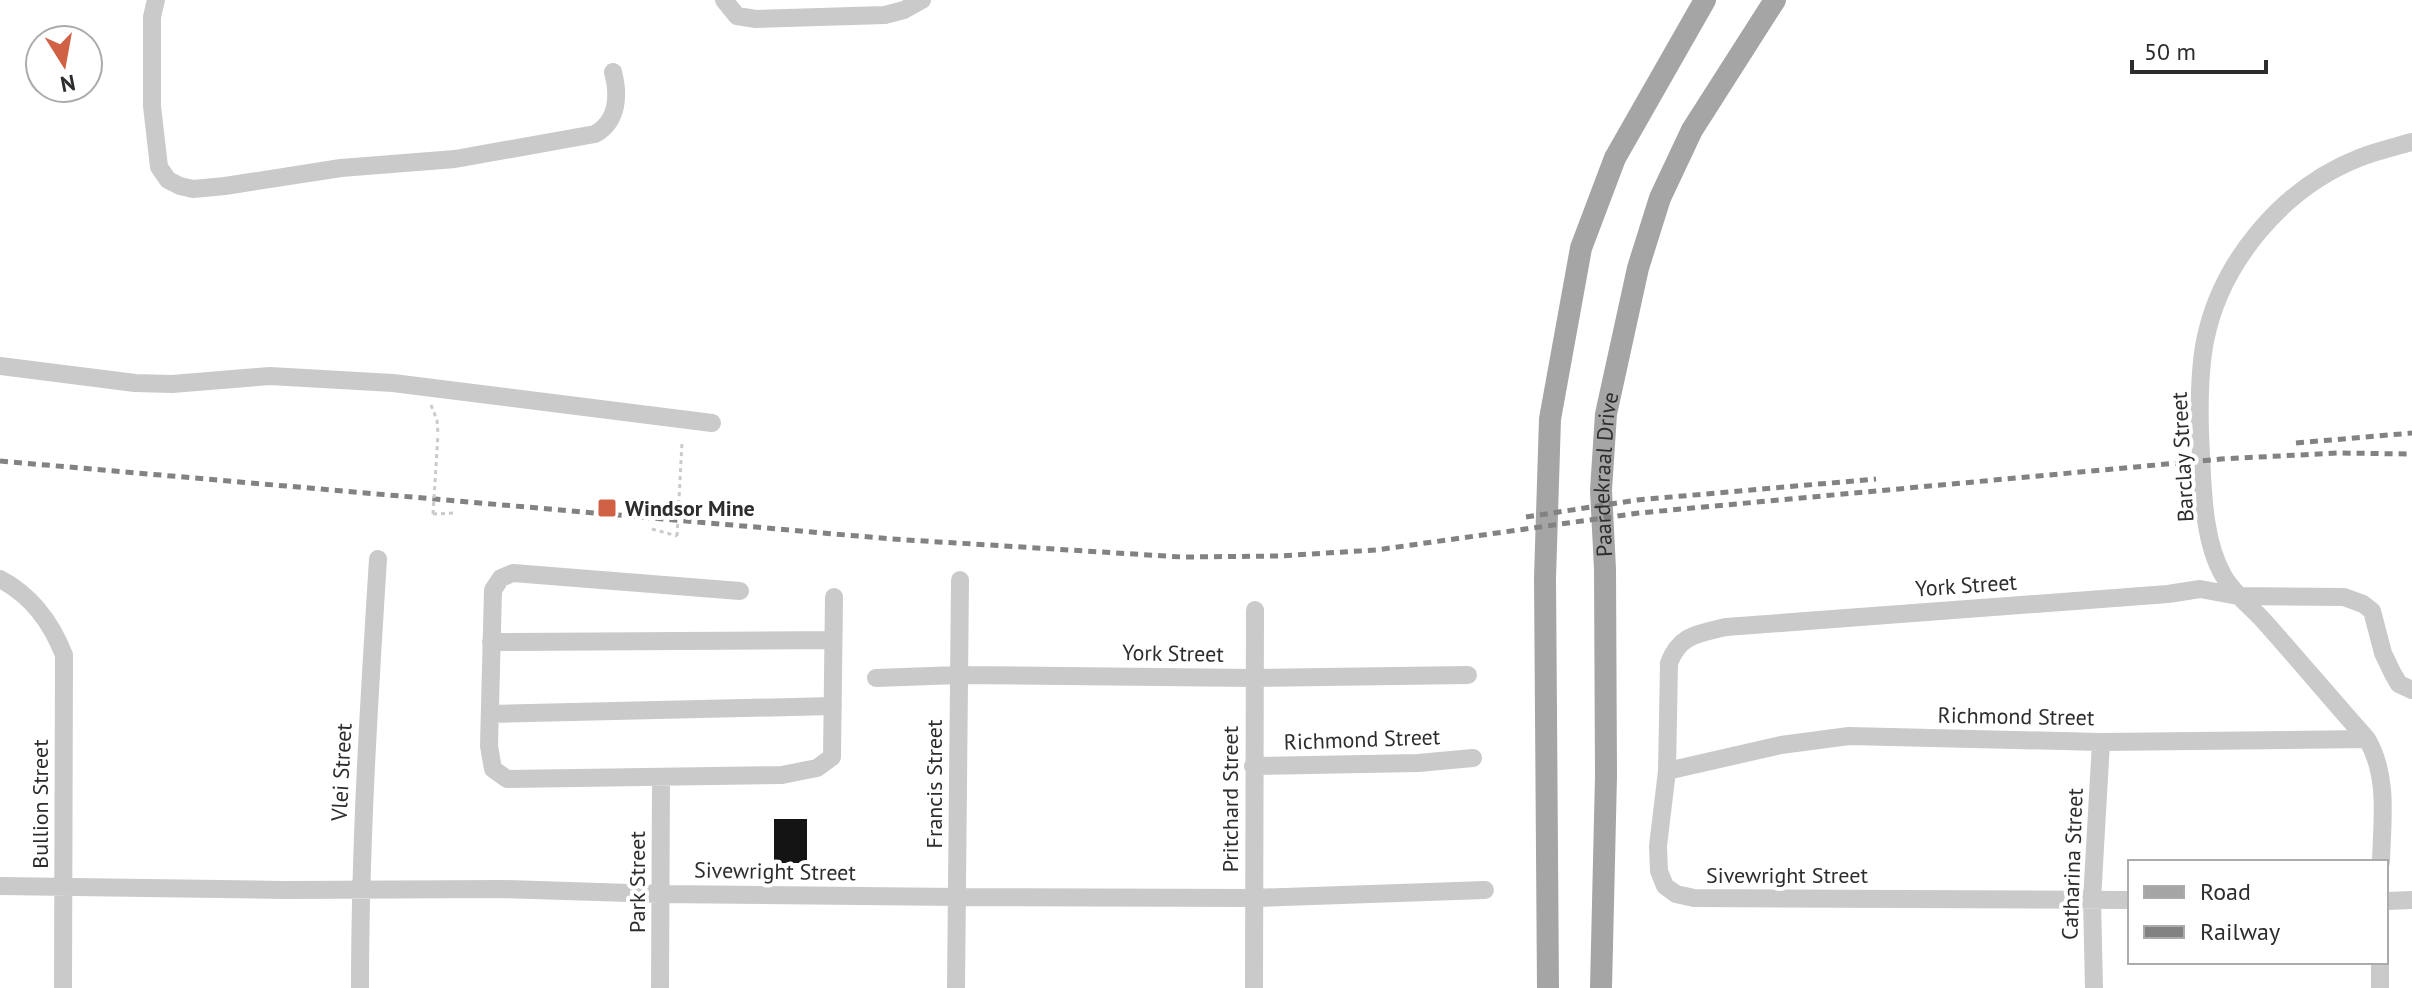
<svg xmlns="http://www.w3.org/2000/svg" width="2412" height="988" font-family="'PT Sans',sans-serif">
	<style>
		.building { fill: #141414 }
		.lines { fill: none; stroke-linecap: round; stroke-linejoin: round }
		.path { stroke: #cacaca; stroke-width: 3; stroke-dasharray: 4 4; stroke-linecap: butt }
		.minor { stroke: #cacaca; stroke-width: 18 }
		.major { stroke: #a5a5a5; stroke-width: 22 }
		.rail { stroke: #828282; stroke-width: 5; stroke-dasharray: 8 6; stroke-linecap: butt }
		.path-bridge { stroke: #cacaca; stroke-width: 3; stroke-dasharray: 4 4; stroke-linecap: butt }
		.poi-dot { fill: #d06144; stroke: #fff; stroke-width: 3 }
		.labels { text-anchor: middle; stroke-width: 8; stroke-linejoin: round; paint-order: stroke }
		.street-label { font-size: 22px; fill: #2d2d2d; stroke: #fff }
		.poi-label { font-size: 22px; font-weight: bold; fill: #2d2d2d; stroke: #fff; text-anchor: start }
	</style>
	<rect width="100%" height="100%" fill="#fff"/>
	<path class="building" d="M 774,819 L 807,819 L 807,863 L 774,863 Z"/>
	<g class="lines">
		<path class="path" d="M 431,405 L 437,420 L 438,434
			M 433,514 L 455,513
			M 652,529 L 677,536"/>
		<path class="minor" d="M 156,0 L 152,17 L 152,106 L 159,167 L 168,180 L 180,186 L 193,189 L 225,186 L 341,168 L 455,159 L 595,134 C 618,121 619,95 613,72
			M 724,0 L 737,16 L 756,19 L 885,15 L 904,10 L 922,0
			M 0,366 L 135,383 L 172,384 L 270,376 L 393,383 L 712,423
			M 0,579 C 32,596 51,622 64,655 L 63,988
			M 740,591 L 513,573 L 501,578 L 493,590 L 489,746 L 493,769 L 507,779 L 782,775 L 817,768 L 832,757 L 834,597
			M 491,642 L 833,640
			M 876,678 L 958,675 L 1254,678 L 1468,675
			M 490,714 L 833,706
			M 1253,766 L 1418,763 L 1473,758
			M 1667,771 L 1781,745 L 1849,736 L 2101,742 L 2367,739
			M 2381,862 C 2382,820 2389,777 2367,739 C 2332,700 2298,659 2263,620 C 2249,605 2233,593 2223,575 C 2204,542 2203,494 2201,456 C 2199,419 2198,378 2205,341 C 2221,261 2283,188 2359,158 C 2376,151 2395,147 2412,142
			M 0,886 L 283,890 L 504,889 L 661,894 L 958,897 L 1254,898 L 1485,890
			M 2130,900 L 1694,898 L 1676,894 L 1665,886 L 1659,871 L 1658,846 L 1667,771 L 1669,663 C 1680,634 1698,634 1726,627 L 2168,594 L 2200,589 L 2238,596 L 2344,597 L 2363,604 L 2372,611 L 2383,653 L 2393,674 L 2399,684 L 2412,690
			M 2386,901 L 2412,900
			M 2380,962 L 2380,988
			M 360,988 C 360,845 369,702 378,559
			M 660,988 L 661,777
			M 956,988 L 960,580
			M 1254,988 L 1255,610
			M 2094,988 L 2092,900 L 2101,742"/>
		<g class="major">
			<path d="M 1548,988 L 1545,578 L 1550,419 L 1581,248 L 1615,158 L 1705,0"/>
			<path id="s1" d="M 1601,988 L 1606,776 L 1605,569 L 1601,490 L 1606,414 L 1638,268 L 1660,198 L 1692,130 L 1775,0"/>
		</g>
		<path class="rail" d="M 2296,443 L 2412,433
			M 0,461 L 892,539 L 1182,557 L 1279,556 L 1376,550 L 1639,513 L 2221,459 L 2337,453 L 2412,454
			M 1526,517 L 1637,500 L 1876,479"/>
		<path class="path-bridge" d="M 433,514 L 438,434
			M 677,536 L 682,443"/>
	</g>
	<rect class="poi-dot" x="597" y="498" width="20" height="20" rx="4"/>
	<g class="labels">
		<g class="street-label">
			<text transform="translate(2182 457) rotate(-93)" y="8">Barclay Street</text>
			<text dy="8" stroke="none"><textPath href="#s1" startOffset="514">Paardekraal Drive</textPath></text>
			<text transform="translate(1966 585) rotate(-4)" y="8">York Street</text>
			<text transform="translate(1173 653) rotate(1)" y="8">York Street</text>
			<text transform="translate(2016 716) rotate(1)" y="8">Richmond Street</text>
			<text transform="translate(1362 739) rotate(-2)" y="8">Richmond Street</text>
			<text transform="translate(341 772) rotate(-87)" y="8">Vlei Street</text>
			<text transform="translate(934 784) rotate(-90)" y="8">Francis Street</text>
			<text transform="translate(1230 799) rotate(-90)" y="8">Pritchard Street</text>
			<text transform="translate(40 804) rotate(-90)" y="8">Bullion Street</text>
			<text transform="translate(2072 864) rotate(-88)" y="8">Catharina Street</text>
			<text transform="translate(775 871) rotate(1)" y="8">Sivewright Street</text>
			<text x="1787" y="883">Sivewright Street</text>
			<text transform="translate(637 882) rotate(-90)" y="8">Park Street</text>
		</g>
		<g class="poi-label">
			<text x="625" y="516">Windsor Mine</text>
		</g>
	</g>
	<rect x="2128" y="860" width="260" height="104" fill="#ffffff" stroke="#ababab" stroke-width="2"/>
	<rect x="2144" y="886" width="40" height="12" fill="#a5a5a5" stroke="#ababab" stroke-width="2"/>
	<text x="2200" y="900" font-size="24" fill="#2d2d2d">Road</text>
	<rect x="2144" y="926" width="40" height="12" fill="#828282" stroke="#ababab" stroke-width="2"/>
	<text x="2200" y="940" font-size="24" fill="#2d2d2d">Railway</text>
	<g transform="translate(64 64) rotate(169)"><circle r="38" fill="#ffffff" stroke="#ababab" stroke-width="2"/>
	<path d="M0-6L14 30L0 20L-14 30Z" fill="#d06144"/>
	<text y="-12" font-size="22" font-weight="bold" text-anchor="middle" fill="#2d2d2d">N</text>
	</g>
	<path d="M2132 60v12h134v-12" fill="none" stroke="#2d2d2d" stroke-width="4"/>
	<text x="2144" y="60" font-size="24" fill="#2d2d2d" stroke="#ffffff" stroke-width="6" paint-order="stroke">50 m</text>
</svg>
